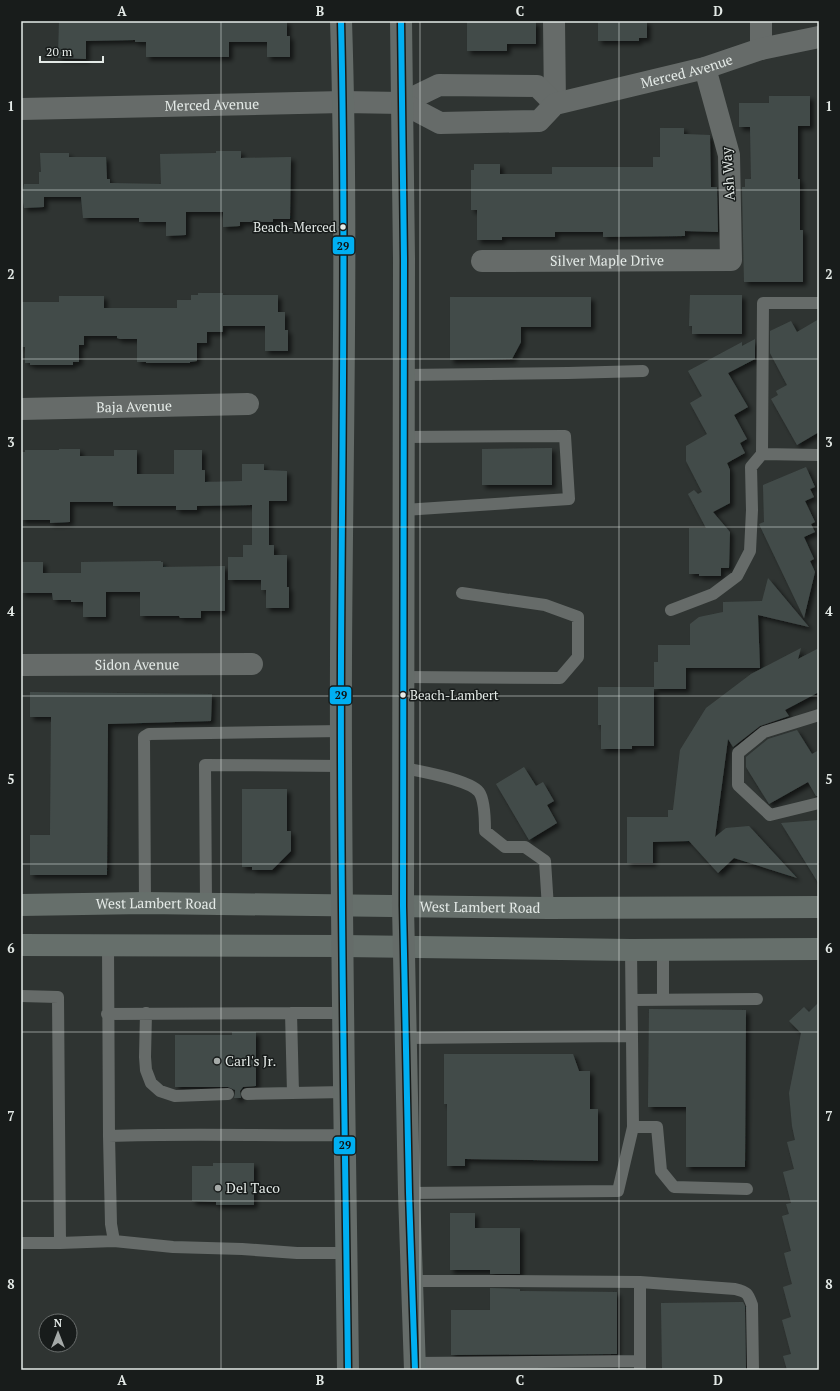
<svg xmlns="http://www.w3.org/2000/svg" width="840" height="1391" font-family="'PT Serif',serif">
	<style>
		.building { fill: #434c4a; filter: url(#shadow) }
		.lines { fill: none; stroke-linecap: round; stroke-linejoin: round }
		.service { stroke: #666b69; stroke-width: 12 }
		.minor { stroke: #666b69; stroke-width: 22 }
		.secondary { stroke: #666f6b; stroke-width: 22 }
		.primary { stroke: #656c69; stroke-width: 22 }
		.bus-1-casing { stroke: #181c1b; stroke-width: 9 }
		.bus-1 { stroke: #00aff2; stroke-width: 6 }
		.grid { fill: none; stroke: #e4eae7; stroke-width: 1; stroke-opacity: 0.55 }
		.bus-dot { fill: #e4eae7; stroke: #181c1b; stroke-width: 1.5 }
		.poi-dot { fill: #a5aaa8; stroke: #181c1b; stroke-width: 1.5 }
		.labels { text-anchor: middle; stroke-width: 3; stroke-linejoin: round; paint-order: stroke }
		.bus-label { font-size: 13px; fill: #e4eae7; stroke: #181c1b; text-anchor: end }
		.street-label { font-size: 14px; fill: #e4eae7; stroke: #181c1b }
		.poi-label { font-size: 14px; fill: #e4eae7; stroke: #181c1b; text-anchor: start }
		.line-badge { stroke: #181c1b; stroke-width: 1.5 }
		.pale-badge-label { font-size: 11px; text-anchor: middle; font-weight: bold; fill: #111 }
		.neatline { fill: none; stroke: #e4eae7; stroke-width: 1.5 }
		.grid-label { font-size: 13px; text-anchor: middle; font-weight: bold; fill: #e4eae7 }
	</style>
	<defs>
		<filter id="shadow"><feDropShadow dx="3.5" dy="3.5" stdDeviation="2" flood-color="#0009"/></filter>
	</defs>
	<rect width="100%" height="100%" fill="#2f3432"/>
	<path class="building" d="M 59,21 L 287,21 L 287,36 L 290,36 L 290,57 L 267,57 L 267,42 L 229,42 L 229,57 L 146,57 L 146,42 L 135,42 L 135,40 L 86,41 L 86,59 L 58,58 Z
		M 525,21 L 536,22 L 536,44 L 507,44 L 507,51 L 467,51 L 467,22 Z
		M 598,21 L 647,21 L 647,38 L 639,38 L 639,41 L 598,41 Z
		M 769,96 L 810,96 L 810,126 L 798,126 L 798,179 L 800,179 L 800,230 L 803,230 L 803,282 L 744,282 L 742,187 L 745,187 L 745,179 L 751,179 L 750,127 L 739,127 L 739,103 L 769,103 Z
		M 660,128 L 684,128 L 684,134 L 710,135 L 711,187 L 717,187 L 718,232 L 685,231 L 685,236 L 603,237 L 603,232 L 555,232 L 555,237 L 502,237 L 502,240 L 477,240 L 477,210 L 471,210 L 471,170 L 474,170 L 474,164 L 500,164 L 500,174 L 552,174 L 552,167 L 653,167 L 653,157 L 660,157 Z
		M 216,151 L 241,151 L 241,158 L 291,157 L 290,219 L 273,219 L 273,222 L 240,222 L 240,226 L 223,227 L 223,212 L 186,212 L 186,235 L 166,236 L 166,222 L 139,222 L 139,218 L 83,218 L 81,197 L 44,197 L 44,207 L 24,208 L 22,196 L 24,184 L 39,184 L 39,172 L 41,172 L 40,153 L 69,153 L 69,157 L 106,157 L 107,179 L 110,179 L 110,183 L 161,184 L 160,154 L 216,153 Z
		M 198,293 L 223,293 L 223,295 L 278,295 L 278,312 L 285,312 L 285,330 L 288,330 L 288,351 L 265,351 L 265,326 L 223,326 L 223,332 L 207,332 L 207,343 L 197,343 L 197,361 L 190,362 L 190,363 L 146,363 L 146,362 L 137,362 L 137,339 L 120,339 L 117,338 L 117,336 L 84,336 L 84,345 L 79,345 L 79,362 L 73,362 L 73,365 L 30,365 L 30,363 L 25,363 L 25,347 L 21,347 L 21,302 L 59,302 L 59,296 L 104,296 L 104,308 L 177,308 L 177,300 L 191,300 L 191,295 L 198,295 Z
		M 690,295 L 742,295 L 742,334 L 692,334 L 692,326 L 689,326 Z
		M 450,297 L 591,297 L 591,327 L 521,327 L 521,342 L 512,359 L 450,360 Z
		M 819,319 L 819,432 L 797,445 L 771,399 L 778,395 L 776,391 L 787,385 L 770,353 L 770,331 L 791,321 L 797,332 Z
		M 755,339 L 755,359 L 728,373 L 748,407 L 734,415 L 747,439 L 740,443 L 745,453 L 727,463 L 730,470 L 730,503 L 713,512 L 730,532 L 729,568 L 721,568 L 721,576 L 699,576 L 699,574 L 689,574 L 689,528 L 706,528 L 688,494 L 694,490 L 698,494 L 702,492 L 686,461 L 686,446 L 707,434 L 690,403 L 702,396 L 688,371 L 742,342 L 742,346 Z
		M 552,448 L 552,485 L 482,485 L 482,449 Z
		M 59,449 L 80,449 L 80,456 L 114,456 L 114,450 L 137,450 L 137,474 L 174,474 L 174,450 L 202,450 L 202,470 L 205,470 L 205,482 L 242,481 L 242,464 L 264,464 L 264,470 L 287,471 L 287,501 L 269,501 L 269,545 L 274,545 L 274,555 L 287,555 L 287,587 L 289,587 L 289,608 L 266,608 L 266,590 L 261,590 L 261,580 L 228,580 L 228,557 L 243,557 L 243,545 L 252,545 L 252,505 L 197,506 L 197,510 L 176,510 L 176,506 L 113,506 L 113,502 L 70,502 L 70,522 L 50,523 L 50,520 L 21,520 L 21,452 L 25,452 L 25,450 L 59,450 Z
		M 806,467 L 815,487 L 810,489 L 814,497 L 805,501 L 815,522 L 811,524 L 815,532 L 804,537 L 814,559 L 810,561 L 815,572 L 804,618 L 759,524 L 764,522 L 763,485 Z
		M 161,561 L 161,562 L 163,562 L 163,567 L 225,566 L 225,611 L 201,611 L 201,618 L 180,618 L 179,616 L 140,616 L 140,592 L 106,592 L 106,617 L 83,617 L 83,602 L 71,602 L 71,600 L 53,600 L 52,593 L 21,593 L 21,562 L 43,562 L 43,573 L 81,573 L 81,562 Z
		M 768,578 L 809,627 L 758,615 L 760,668 L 686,668 L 686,689 L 654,689 L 654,662 L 658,662 L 658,645 L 690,645 L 690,624 L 699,617 L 723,612 L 723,602 L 762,601 Z
		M 801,648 L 798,659 L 819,648 L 819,692 L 785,710 L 789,716 L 760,726 L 733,747 L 728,739 L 715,837 L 726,828 L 749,826 L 797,878 L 734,858 L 718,873 L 689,841 L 653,842 L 653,863 L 627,863 L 627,817 L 668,817 L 668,810 L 673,810 L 680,750 L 706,708 L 751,674 Z
		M 598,687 L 654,687 L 654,746 L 632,746 L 632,749 L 601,749 L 601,725 L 598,725 Z
		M 30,692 L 212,694 L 211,721 L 108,724 L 107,875 L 30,875 L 30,835 L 50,835 L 51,717 L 30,717 Z
		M 797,730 L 812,754 L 819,750 L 819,796 L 816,796 L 808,782 L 769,804 L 746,767 L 746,757 L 768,739 Z
		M 524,767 L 536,786 L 543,782 L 554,801 L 547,805 L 557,823 L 529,840 L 496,784 Z
		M 242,789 L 287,789 L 287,831 L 291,831 L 291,851 L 272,870 L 252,870 L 252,867 L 242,867 Z
		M 819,820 L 819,884 L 781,823 Z
		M 819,1002 L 819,1370 L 787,1370 L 783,1356 L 791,1354 L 782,1320 L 791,1317 L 783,1287 L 792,1284 L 784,1253 L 791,1251 L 782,1216 L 789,1214 L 786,1204 L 791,1203 L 783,1172 L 794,1169 L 787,1142 L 795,1140 L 792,1126 L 789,1093 L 801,1033 L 789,1021 L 804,1007 L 809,1012 Z
		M 649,1009 L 746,1010 L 745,1167 L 686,1167 L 686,1107 L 648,1107 Z
		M 232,1032 L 256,1032 L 256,1086 L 243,1087 L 240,1091 L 241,1098 L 234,1098 L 235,1094 L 235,1090 L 228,1087 L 175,1087 L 175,1035 L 232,1035 Z
		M 444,1054 L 573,1054 L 579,1071 L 590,1071 L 590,1109 L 598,1109 L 598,1161 L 465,1159 L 465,1166 L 447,1166 L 447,1104 L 444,1104 Z
		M 213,1163 L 254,1163 L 254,1205 L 216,1205 L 216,1202 L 192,1201 L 192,1166 L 213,1166 Z
		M 450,1213 L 475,1213 L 475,1228 L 520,1228 L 520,1274 L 490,1274 L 490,1270 L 450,1270 Z
		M 490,1288 L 520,1289 L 520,1291 L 617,1292 L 617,1354 L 451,1355 L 451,1310 L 490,1310 Z
		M 743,1302 L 745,1306 L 746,1370 L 662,1370 L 661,1303 Z
		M 617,1369 L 617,1370 L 471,1370 Z"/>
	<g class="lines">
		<path class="service" d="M 404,375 L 568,373 L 643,371
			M 404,437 L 565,436 L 569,499 L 404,510
			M 762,454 L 819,455
			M 671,610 L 713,594 L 737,576 L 750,551 L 752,510 L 751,467 L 762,454 L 763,303 L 819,303
			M 404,677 L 560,678 L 578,657 L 578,617 L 545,605 L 462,593
			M 819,715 L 764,732 L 738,753 L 738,785 L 770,815 L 819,803
			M 404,768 C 420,771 470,780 479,792 C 485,800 485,822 485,831 L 505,847 L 525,847 L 545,861 L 548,908
			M 145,903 L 144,737 L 149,734 L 342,731
			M 206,903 L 205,765 L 342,766
			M 108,946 L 109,1136 C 187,1133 266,1136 345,1135
			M 663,950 L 663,1000
			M 21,996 L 58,997 L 60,1243 L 21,1243
			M 632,1000 L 757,999
			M 146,1013 L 145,1057 L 146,1070 L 151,1083 L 160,1091 L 175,1096 L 228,1094
			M 107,1014 L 291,1013
			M 407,1038 L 632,1036
			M 293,1093 L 291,1013 L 343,1013
			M 247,1094 L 344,1092
			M 633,1127 L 657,1127 L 661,1171 L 674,1187 L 747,1189
			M 109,1136 L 111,1224 L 114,1241 L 173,1247 L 242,1249 L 297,1253 L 346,1253
			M 409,1193 L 618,1191 L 633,1127 L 631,950
			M 60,1243 L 114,1241
			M 412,1281 L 492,1281 L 640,1282 L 735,1289 C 747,1292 748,1293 752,1305 L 753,1370
			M 640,1282 L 640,1370
			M 414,1363 L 640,1361"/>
		<g class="minor">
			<path d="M 554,21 L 555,104"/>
			<path d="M 761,21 L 761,49"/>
			<path d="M 402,103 L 439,85 L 537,86 L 555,104"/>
			<path id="s1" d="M 21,109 L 343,102 L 402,103 L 440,123 L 539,121 L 555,104 L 705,68 L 761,49 L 819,37"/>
			<path id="s2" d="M 482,261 L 731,260 L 729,155 L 705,68"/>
			<path id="s3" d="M 21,409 L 248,404"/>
			<path id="s4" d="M 21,665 L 252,664"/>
		</g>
		<g class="secondary">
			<path id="s5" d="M 21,905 L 145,903 L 548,908 L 819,907"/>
			<path d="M 21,945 L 343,946 L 631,950 L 819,949"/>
		</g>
		<path class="primary" d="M 341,21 C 348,233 342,446 341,658 C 340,895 345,1133 348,1370
			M 401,21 L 404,259 L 403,906 L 409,1193 L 415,1370"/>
		<g class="bus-1-casing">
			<path id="bus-1" d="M 341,21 C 346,233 342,446 341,658 C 340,895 345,1133 348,1370
				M 401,21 L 404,259 L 403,906 L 409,1193 L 415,1370"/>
		</g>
		<use href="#bus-1" class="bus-1"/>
	</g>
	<path class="grid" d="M 221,21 L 221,1370M 420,21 L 420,1370M 619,21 L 619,1370M 21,190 L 819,190M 21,359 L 819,359M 21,527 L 819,527M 21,696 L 819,696M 21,864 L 819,864M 21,1032 L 819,1032M 21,1201 L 819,1201"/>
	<g class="bus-dot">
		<circle cx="343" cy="227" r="3.5"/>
		<circle cx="403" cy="695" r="3.5"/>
	</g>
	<g class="poi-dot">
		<circle cx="217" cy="1061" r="4"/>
		<circle cx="218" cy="1188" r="4"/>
	</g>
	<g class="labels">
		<g class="bus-label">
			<text x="336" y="232">Beach-Merced</text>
			<text x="410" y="700" text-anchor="start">Beach-Lambert</text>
		</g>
		<g class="street-label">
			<text dy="5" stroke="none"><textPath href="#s1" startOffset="682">Merced Avenue</textPath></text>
			<text dy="5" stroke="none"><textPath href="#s1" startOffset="191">Merced Avenue</textPath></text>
			<text transform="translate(728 174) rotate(-94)" y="5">Ash Way</text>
			<text dy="5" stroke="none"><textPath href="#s2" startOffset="125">Silver Maple Drive</textPath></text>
			<text dy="5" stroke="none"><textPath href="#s3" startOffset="113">Baja Avenue</textPath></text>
			<text dy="5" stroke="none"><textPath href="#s4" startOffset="116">Sidon Avenue</textPath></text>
			<text dy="5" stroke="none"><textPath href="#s5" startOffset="135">West Lambert Road</textPath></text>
			<text dy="5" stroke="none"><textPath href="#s5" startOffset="459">West Lambert Road</textPath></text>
		</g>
		<g class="poi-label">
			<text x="225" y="1066">Carl's Jr.</text>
			<text x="226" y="1193">Del Taco</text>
		</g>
	</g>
	<g class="line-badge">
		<rect x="332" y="236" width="23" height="19" rx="4" fill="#00aff2"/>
		<rect x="329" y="686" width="23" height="19" rx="4" fill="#00aff2"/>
		<rect x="333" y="1136" width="23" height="19" rx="4" fill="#00aff2"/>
	</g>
	<g class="pale-badge-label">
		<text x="343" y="250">29</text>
		<text x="341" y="699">29</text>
		<text x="345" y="1149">29</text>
	</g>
	<rect width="840" height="1391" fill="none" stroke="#181c1b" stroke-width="44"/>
	<g transform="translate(58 1333)"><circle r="19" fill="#181c1b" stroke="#6a6e6d"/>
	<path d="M0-3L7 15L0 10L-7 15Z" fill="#a5aaa8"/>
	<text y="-6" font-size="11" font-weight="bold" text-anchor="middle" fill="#e4eae7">N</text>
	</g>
	<path d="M40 56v6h63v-6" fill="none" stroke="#e4eae7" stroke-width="2"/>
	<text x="46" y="56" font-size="12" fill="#e4eae7" stroke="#181c1b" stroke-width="3" paint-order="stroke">20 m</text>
	<rect x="22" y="22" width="796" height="1347" class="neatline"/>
	<g class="grid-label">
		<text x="122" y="16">A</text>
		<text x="320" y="16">B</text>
		<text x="520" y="16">C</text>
		<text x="718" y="16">D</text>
		<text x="11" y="111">1</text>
		<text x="829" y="111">1</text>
		<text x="11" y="279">2</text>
		<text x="829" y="279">2</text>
		<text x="11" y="447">3</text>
		<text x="829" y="447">3</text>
		<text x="11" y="616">4</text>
		<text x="829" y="616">4</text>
		<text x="11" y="784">5</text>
		<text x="829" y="784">5</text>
		<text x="11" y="953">6</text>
		<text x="829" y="953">6</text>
		<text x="11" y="1121">7</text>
		<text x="829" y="1121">7</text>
		<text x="11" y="1289">8</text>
		<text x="829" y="1289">8</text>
		<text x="122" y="1385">A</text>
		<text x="320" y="1385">B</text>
		<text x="520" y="1385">C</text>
		<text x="718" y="1385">D</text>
	</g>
</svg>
